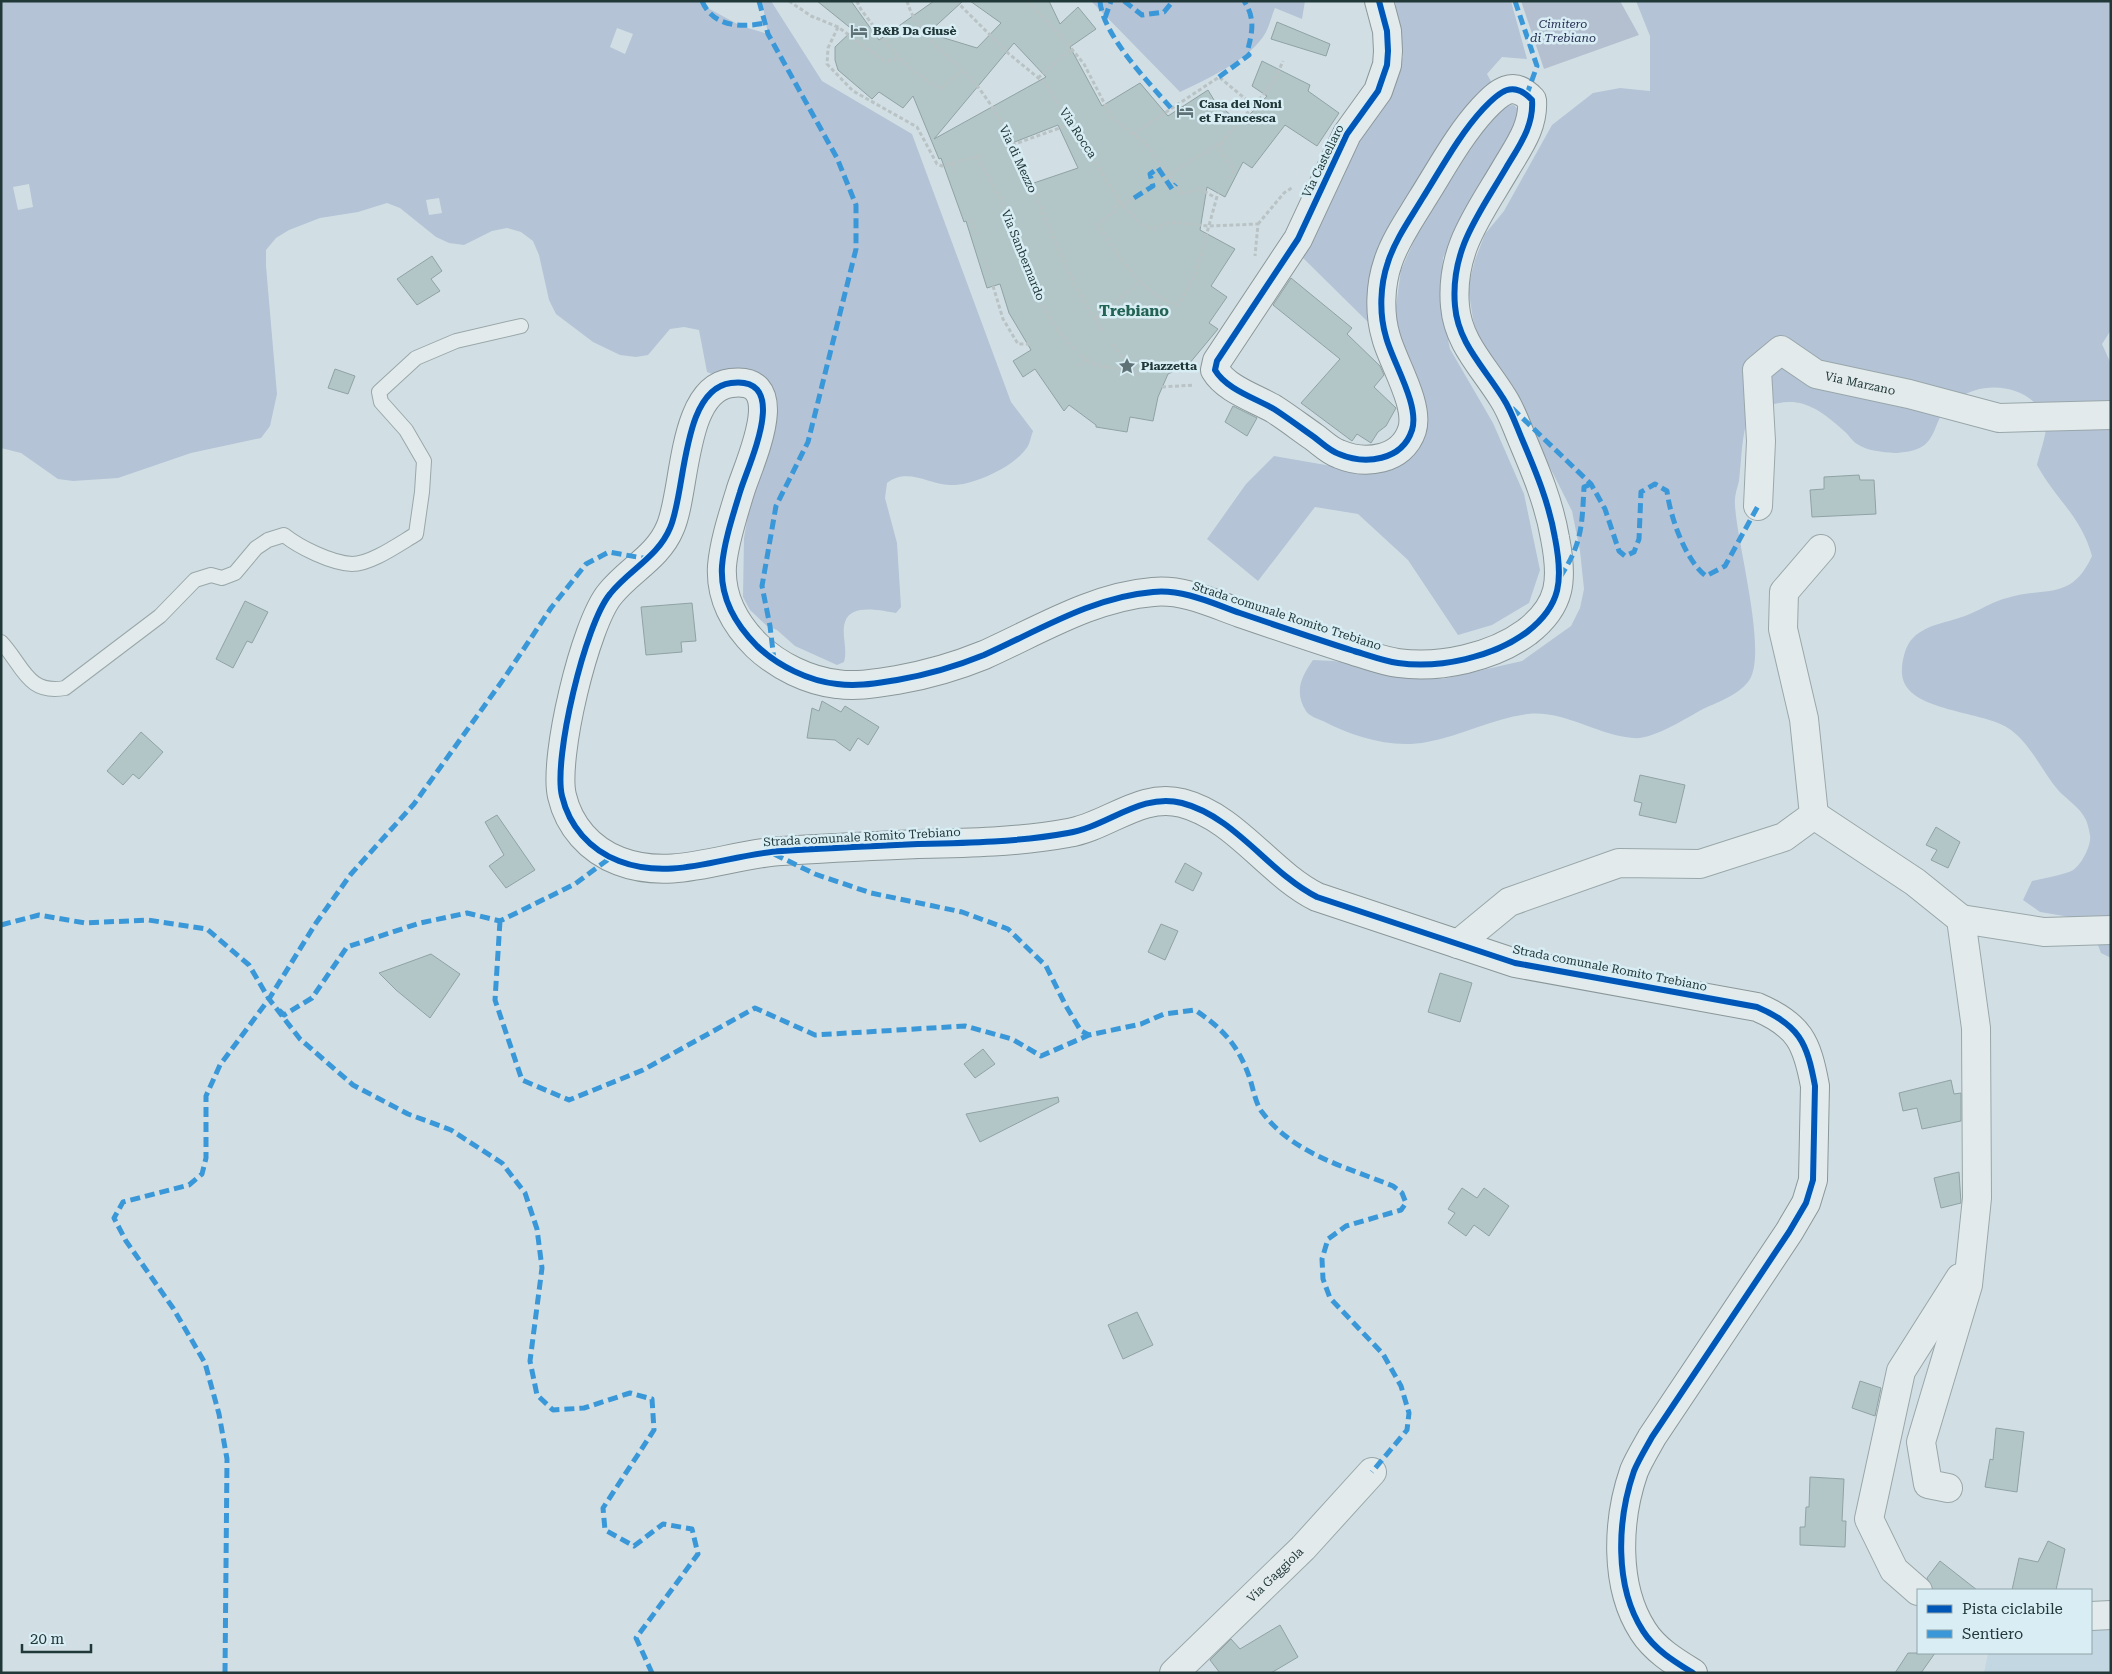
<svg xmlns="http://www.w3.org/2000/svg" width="2112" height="1674" font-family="'Roboto Serif',serif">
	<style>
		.farmland { fill: #c3d7e3 }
		.green { fill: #b4c3d6; fill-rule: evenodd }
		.cemetery { fill: #b4c0d0 }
		.building { fill: #b2c6c7; stroke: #90a2a4; fill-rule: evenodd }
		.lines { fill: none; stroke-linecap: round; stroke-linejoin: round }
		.lane-casing { stroke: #99a7aa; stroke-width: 16 }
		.street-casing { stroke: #99a7aa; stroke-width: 30 }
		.secondary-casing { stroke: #8a979a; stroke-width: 30 }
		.path { stroke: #b9c3c5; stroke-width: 3; stroke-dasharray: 4 2.5; stroke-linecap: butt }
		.lane { stroke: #e2eaec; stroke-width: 14 }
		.street { stroke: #e2eaec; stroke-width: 28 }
		.secondary { stroke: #e2eaec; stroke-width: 28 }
		.quiet { stroke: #3a98d9; stroke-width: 5; stroke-dasharray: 10 5; stroke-linecap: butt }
		.cycleway-casing { stroke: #d8edf4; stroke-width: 9 }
		.cycleway { stroke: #0057b8; stroke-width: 6 }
		.labels { text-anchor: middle; stroke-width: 5; stroke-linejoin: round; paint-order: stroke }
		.park-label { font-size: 12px; font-style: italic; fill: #293154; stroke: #d8edf4 }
		.poi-label { font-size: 12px; font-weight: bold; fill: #213839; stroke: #d8edf4; text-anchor: start }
		.street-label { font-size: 12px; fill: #213839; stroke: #d8edf4 }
		.quarter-label { font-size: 15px; font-weight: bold; fill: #236354; stroke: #d8edf4 }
	</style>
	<rect width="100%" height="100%" fill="#d1dfe4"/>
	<path class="farmland" d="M 2111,1615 L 2111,1673 L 1984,1673 L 1988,1653 L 2091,1653 L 2091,1616 Z"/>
	<path class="green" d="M 1,1 L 704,1 L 704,6 L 741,26 L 768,34 L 762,1 L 771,1 L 822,81 L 912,134 L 1011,402 L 1033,431 C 1031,436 1030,442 1028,446 C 1016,466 973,486 950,485 C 928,484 907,467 887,483 L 885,498 L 897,543 L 901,607 L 896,613 C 882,611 851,603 845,622 C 841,634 848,649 844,662 L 837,665 L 795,646 L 777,630 L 767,626 L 750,610 L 743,597 L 744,538 L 748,515 L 766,457 L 770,397 L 707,372 L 699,330 L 684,327 L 670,329 L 648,355 L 636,357 L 620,355 L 593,342 L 556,314 L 549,300 L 539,255 L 533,241 L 521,232 L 507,228 L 492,231 L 464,245 L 449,243 L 436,237 L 400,208 L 387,203 L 358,212 L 320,218 L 289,230 L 276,238 L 266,250 L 266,266 L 277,394 L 270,426 L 261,438 L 191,453 L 118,478 L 73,481 L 58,479 L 21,453 L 1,448 ZM 617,28 L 633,34 L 625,54 L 610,47 ZM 29,184 L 33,207 L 18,210 L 13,187 ZM 439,198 L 442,213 L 429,215 L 426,200 Z
		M 1091,1 L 1305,1 L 1302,19 L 1275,8 C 1271,17 1269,29 1263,37 C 1245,62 1207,79 1180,92 Z
		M 1395,1 L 1511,1 L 1527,59 L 1502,57 L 1487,74 L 1493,85 L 1476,101 L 1371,325 L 1302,257 L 1329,173 L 1395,77 L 1403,57 Z
		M 1636,1 L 2111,1 L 2111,330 L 2102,344 L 2111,364 L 2111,958 L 2101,953 L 2094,935 L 2082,919 L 2040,912 L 2023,900 L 2032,881 C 2044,878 2057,876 2069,872 C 2080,869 2092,845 2090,835 C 2089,830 2088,825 2086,820 C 2080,807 2067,800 2058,790 C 2042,771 2031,745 2011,730 C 1986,710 1905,713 1902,674 C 1901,664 1905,645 1913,638 C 1927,623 1954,622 1972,613 C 1984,608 1994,601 2007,598 C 2045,586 2071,602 2092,556 C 2081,516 2056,500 2037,465 C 2039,456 2047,433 2046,425 C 2039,386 1986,378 1959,398 C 1954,402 1948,406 1944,411 C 1936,421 1935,438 1923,446 C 1916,451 1902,453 1894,453 C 1883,452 1867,451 1857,444 C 1852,441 1849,435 1844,431 C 1810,400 1791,393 1749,414 C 1741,438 1742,456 1739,481 C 1737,489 1734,497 1735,505 C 1737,544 1767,649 1750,679 C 1741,694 1718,702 1703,709 C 1686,718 1653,740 1633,738 C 1599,736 1564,710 1528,714 C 1493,718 1462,736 1427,742 C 1392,749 1354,737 1323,721 C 1318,719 1309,716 1306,711 C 1294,692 1301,677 1313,660 L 1334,661 L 1443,679 L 1522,661 L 1571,626 L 1580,608 L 1584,589 L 1580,551 L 1572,511 L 1513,394 L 1479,343 L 1473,319 L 1468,287 L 1475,260 L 1485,234 L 1504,211 L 1552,125 L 1593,93 L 1620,88 L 1650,91 L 1650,36 Z
		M 1514,105 L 1520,112 L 1517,121 L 1452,237 L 1443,258 L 1440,300 L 1450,349 L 1493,423 L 1524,494 L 1540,570 L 1529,603 L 1492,625 L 1458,635 L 1408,560 L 1358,514 L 1315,507 L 1258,581 L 1207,539 L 1246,484 L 1274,456 L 1343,468 L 1402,457 L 1396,306 L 1401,270 L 1418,232 L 1480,126 L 1504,106 Z"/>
	<path class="cemetery" d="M 1521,1 L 1620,1 L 1639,35 L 1544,69 Z"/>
	<path class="building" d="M 817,1 L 851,1 L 879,40 L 934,1 L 963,1 L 928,33 L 977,48 L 1001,23 L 970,1 L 1049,1 L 1060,24 L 1078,7 L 1096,29 L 1070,47 L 1102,106 L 1140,83 L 1168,116 L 1208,90 L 1217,105 L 1218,104 L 1241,124 L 1267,96 L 1252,86 L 1262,61 L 1310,85 L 1308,91 L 1339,113 L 1317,146 L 1285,125 L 1252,168 L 1243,162 L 1225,197 L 1207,187 L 1200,230 L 1235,249 L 1211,286 L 1227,297 L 1209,323 L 1218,329 L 1189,364 L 1168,374 L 1158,397 L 1153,421 L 1130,417 L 1127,432 L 1096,427 L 1096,425 L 1069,405 L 1064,411 L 1035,369 L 1023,377 L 1013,361 L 1031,350 L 1009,313 L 1000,284 L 987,288 L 966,221 L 964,222 L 941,158 L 939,159 L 913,96 L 903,108 L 879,92 L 872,99 L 838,70 L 835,60 L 835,47 L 853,30 ZM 1014,43 L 1046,77 L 934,139 ZM 1058,125 L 1078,168 L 1025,186 L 1007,145 Z
		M 1277,22 L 1330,44 L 1326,56 L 1271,39 Z
		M 432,256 L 442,271 L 431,279 L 440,291 L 417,305 L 397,279 Z
		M 1291,278 L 1352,328 L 1347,334 L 1380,366 L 1384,375 L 1374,387 L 1396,408 L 1386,426 L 1378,432 L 1371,443 L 1357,434 L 1352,441 L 1301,403 L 1340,359 L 1273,305 Z
		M 335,369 L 355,376 L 348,394 L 328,388 Z
		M 1233,406 L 1257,418 L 1247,436 L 1225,422 Z
		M 1859,475 L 1860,480 L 1874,480 L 1876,514 L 1812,517 L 1810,490 L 1824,489 L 1824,477 Z
		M 245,601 L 268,612 L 252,643 L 247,641 L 233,668 L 216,659 Z
		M 692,603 L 696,641 L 681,642 L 682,652 L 646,655 L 641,607 Z
		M 822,701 L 841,712 L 845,706 L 879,727 L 868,745 L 858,738 L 850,751 L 835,740 L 807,738 L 812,708 L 819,711 Z
		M 141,732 L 163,752 L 139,779 L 133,774 L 123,785 L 107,771 Z
		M 1640,775 L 1685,785 L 1676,823 L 1639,815 L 1642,803 L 1634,801 Z
		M 497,815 L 535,870 L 506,888 L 489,866 L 504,855 L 485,822 Z
		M 1936,827 L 1960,842 L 1948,868 L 1931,860 L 1937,850 L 1926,845 Z
		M 1185,863 L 1202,873 L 1193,891 L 1175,882 Z
		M 1161,924 L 1178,931 L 1165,960 L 1148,952 Z
		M 431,954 L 460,974 L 430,1018 L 396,990 L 379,973 Z
		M 1440,973 L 1472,983 L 1460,1022 L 1428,1012 Z
		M 983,1049 L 995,1064 L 975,1078 L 964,1064 Z
		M 1951,1080 L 1954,1094 L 1961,1093 L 1961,1121 L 1922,1129 L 1917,1108 L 1903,1111 L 1899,1093 Z
		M 1058,1097 L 1059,1102 L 980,1142 L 966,1114 Z
		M 1959,1172 L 1961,1203 L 1941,1208 L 1934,1178 Z
		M 1462,1188 L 1477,1198 L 1484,1188 L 1509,1206 L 1489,1236 L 1474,1225 L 1466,1236 L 1448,1223 L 1455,1213 L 1448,1209 Z
		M 1137,1312 L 1153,1345 L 1123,1359 L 1108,1325 Z
		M 1860,1381 L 1881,1388 L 1875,1416 L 1852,1408 Z
		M 1996,1428 L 2024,1432 L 2017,1492 L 1985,1487 L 1990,1459 L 1993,1460 Z
		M 1810,1477 L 1844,1479 L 1842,1521 L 1846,1521 L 1845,1547 L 1800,1545 L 1800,1527 L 1805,1527 L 1806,1507 L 1809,1507 Z
		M 2048,1541 L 2065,1549 L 2056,1590 L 2012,1590 L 2019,1558 L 2038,1562 Z
		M 1940,1561 L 1977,1590 L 1933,1590 L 1927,1578 Z
		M 1280,1625 L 1298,1657 L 1271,1673 L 1220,1673 L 1210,1660 L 1231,1639 L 1240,1649 Z
		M 1908,1653 L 1935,1653 L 1921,1673 L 1895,1673 Z"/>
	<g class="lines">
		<g class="lane-casing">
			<path id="lane" d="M 1,642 C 23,665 27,695 65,688 L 160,616 L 195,580 L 211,575 L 222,578 L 235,573 L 256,548 L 268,540 L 284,535 C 299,547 331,563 352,564 C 371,564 399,544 416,534 L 422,492 L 424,461 L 406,430 L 381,402 L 379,392 L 416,358 L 456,341 L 521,326"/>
		</g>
		<g class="street-casing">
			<g id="street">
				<path id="s1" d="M 1758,506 L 1761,441 L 1757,370 L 1781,350 L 1816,374 L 1909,394 L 1999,418 L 2111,415"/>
				<path d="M 1814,815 L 1915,882 L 1961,919 L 1976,1028 L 1977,1198 L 1968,1285 L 1921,1442 L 1928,1484 L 1948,1488"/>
				<path d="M 1961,919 L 2044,932 L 2111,930"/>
				<path d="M 1458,944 L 1509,902 L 1619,863 L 1700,864 L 1784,837 L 1814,815 L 1804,719 L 1783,629 L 1784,592 L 1821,549"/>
				<path d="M 1918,1591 L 1894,1570 L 1869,1519 L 1901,1371 L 1960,1278"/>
				<path d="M 2091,1616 L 2111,1615"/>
				<path id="s2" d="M 1174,1673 L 1303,1548 L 1372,1472"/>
			</g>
		</g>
		<g class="secondary-casing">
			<path id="secondary" d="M 1379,1 L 1387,31 L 1388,51 L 1387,65 L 1378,91 L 1347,134 L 1298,239 L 1217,361 L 1215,370 C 1226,389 1255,398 1274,409 C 1288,418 1301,428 1314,437 C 1322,443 1330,451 1339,454 C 1365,465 1402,461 1412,430 C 1420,405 1392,361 1386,337 C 1379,314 1380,285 1388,262 C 1395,240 1410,219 1422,199 C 1441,169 1459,135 1483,109 C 1499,92 1513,79 1532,100 C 1534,126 1519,146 1506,168 C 1479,214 1450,250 1455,306 C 1458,343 1484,367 1503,398 C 1511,410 1516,425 1522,439 C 1536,472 1549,503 1555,538 C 1563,579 1562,605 1527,632 C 1493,657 1440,669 1398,663 C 1383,661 1368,655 1354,651 C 1316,639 1278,626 1240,613 C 1212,603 1183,589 1153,592 C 1092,597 1038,631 984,655 C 957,666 926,675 897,680 C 877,683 858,687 837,684 C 809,681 778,666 757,646 C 735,624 720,598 722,566 C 724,542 733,515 740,492 C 747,467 793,375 731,383 C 681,389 686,493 670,528 C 658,557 629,570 610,594 C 585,624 553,759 562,796 C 569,826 590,850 619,861 C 673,882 727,854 782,851 C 827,848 873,846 918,844 C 968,843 1019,842 1068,833 C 1107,827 1141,792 1182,803 C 1236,817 1269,873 1317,897 L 1515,963 L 1757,1007 C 1799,1025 1807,1042 1815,1086 L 1813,1180 L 1806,1203 L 1789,1232 L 1652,1437 C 1646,1448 1639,1459 1634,1471 C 1617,1520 1614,1586 1643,1631 C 1655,1650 1675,1662 1693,1673"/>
		</g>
		<path class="path" d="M 789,1 L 811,16 L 838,27 L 886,62 L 897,58
			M 857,1 C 860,10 867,17 872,24 C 895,56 908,69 941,89 L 961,71
			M 907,1 C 919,42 958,60 981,91 C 1035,163 1050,259 1104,332
			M 956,1 L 1009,54 L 1047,85 L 1122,205 L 1145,227 L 1154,229 L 1171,222 L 1208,226 L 1258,224 L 1255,256
			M 1027,1 L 1061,36 L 1084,64 L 1112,118 L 1146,144 L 1183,194 L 1200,189 L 1216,198
			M 838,27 L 828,48 L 827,64 L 853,91 L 917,127 L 937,164 L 942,166 L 983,155
			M 1038,78 L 1071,49
			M 1133,134 L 1219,77 L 1254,106
			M 1222,142 L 1220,149 L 1234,170 L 1229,178
			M 1012,145 L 1071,124
			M 977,156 C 988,176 1001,196 1009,217 C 1026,263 1038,315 1075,349
			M 952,163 L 955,174
			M 1170,174 L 1222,142 L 1263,95 L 1274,81 L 1283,61
			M 1120,200 L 1116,203 L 1116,210 L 1097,225 C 1119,254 1141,295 1178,305 L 1189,286
			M 1122,205 L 1134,198
			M 971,219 L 977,237
			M 1258,224 L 1284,193 L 1293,187
			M 984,259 L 989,273
			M 993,286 L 1003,319 L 1018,344 L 1029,344
			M 1188,286 L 1195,276 L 1218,193
			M 1095,319 L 1140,281
			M 1112,344 L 1131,368 L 1140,375
			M 1081,355 C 1095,368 1113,369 1131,368
			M 1078,366 L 1086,360
			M 1162,387 L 1194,385"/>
		<use href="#lane" class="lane"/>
		<use href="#street" class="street"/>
		<use href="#secondary" class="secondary"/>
		<path class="quiet" d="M 702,1 C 713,27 741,28 765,23
			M 759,1 L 768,34 L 837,158 L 856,205 L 856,249 L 808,442 L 776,506 L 762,586 L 770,626 L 774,660
			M 1100,1 C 1102,34 1149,83 1171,108
			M 1124,1 L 1142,15 L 1164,12 L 1173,1
			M 1515,1 L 1537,66 L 1527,94
			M 1105,18 L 1111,1
			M 1219,77 L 1249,55 L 1247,53 C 1252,33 1256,19 1244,1
			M 1134,198 L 1153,186 L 1150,174 L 1158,168 L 1172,189 L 1176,184
			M 1512,408 L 1591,484 L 1605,509 L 1619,551 L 1625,556 L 1634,552 L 1639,539 L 1641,492 L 1655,484 L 1667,491 C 1670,516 1685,560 1706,576 L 1725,566 L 1758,506
			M 1560,577 C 1582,544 1582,526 1584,487 L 1591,484
			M 774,854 L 815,874 L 871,893 L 962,912 L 1008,929 L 1046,966 L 1066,1006 L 1081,1031 L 1089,1035 L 1141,1024 L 1164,1014 L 1195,1010 C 1222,1028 1238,1045 1249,1076 C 1253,1087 1255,1103 1262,1112 C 1293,1154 1346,1167 1393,1186 L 1402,1193 L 1406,1203 L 1401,1210 L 1346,1226 L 1328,1239 L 1322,1259 L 1323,1279 L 1330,1298 L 1383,1354 L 1401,1386 L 1409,1413 L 1407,1430 L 1372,1472
			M 500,921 L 495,1000 L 522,1080 L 569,1100 L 643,1070 L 755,1008 L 815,1035 L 965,1026 L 1012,1039 L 1041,1056 L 1089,1035
			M 1,925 L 39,915 L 85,923 L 148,920 L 207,929 L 249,965 L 269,999 L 300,1039 L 353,1085 L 408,1114 L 451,1130 L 502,1163 L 525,1193 L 537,1229 L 542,1268 L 530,1361 L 537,1395 L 553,1410 L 584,1408 L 630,1393 L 652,1399 L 654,1430 L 603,1508 L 605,1530 L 634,1546 L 663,1524 L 692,1529 L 698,1554 L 636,1638 L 652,1673
			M 279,1010 L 284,1015 L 312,998 L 347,947 L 420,923 L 467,913 L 500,921 L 575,884 L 610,858
			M 225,1673 L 227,1459 L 219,1414 L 205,1363 L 173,1308 L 126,1241 L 114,1218 L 123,1202 L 189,1185 L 202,1174 L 206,1158 L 206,1096 L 220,1065 L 269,999 L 316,923 L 351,874 L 414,804 L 505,677 L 551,608 L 586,564 L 609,552 L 648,559"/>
		<g class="cycleway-casing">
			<path id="cycleway" d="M 1379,1 L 1387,31 L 1388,51 L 1387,65 L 1378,91 L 1347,134 L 1298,239 L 1217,361 L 1215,370 C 1226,389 1255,398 1274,409 C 1288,418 1301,428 1314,437 C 1322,443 1330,451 1339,454 C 1365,465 1402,461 1412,430 C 1420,405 1392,361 1386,337 C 1379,314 1380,285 1388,262 C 1395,240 1410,219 1422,199 C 1441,169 1459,135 1483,109 C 1499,92 1513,79 1532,100 C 1534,126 1519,146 1506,168 C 1479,214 1450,250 1455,306 C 1458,343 1484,367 1503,398 C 1511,410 1516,425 1522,439 C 1536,472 1549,503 1555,538 C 1563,579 1562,605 1527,632 C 1493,657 1440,669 1398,663 C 1383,661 1368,655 1354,651 C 1316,639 1278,626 1240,613 C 1212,603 1183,589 1153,592 C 1092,597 1038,631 984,655 C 957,666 926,675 897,680 C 877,683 858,687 837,684 C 809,681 778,666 757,646 C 735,624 720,598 722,566 C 724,542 733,515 740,492 C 747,467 793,375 731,383 C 681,389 686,493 670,528 C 658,557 629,570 610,594 C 585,624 553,759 562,796 C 569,826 590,850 619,861 C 673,882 727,854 782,851 C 827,848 873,846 918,844 C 968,843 1019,842 1068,833 C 1107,827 1141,792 1182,803 C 1236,817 1269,873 1317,897 L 1515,963 L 1757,1007 C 1799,1025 1807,1042 1815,1086 L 1813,1180 L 1806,1203 L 1789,1232 L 1652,1437 C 1646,1448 1639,1459 1634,1471 C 1617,1520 1614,1586 1643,1631 C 1655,1650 1675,1662 1693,1673"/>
		</g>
		<use href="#cycleway" class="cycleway"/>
	</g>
	<defs>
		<g id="hotel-bare" transform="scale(1.35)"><path d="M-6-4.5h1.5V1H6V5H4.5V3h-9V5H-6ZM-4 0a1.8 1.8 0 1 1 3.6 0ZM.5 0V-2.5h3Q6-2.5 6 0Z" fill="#5f7275" stroke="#d8edf4" stroke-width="2.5" paint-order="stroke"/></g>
		<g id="sight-bare" transform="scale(1.35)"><path d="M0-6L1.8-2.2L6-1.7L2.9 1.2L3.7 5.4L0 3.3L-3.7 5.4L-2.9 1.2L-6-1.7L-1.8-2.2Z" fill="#5f7275" stroke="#d8edf4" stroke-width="2.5" paint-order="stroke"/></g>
	</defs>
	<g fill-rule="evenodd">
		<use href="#hotel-bare" x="859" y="31"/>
		<use href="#hotel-bare" x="1185" y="111"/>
		<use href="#sight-bare" x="1127" y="366"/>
	</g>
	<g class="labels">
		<g class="park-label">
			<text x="1563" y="28">Cimitero<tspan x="1563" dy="14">di Trebiano</tspan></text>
		</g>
		<g class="poi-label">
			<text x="873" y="35">B&amp;B Da Giusè</text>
			<text x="1199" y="108">Casa dei Noni<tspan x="1199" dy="14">et Francesca</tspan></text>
			<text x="1141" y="370">Piazzetta</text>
		</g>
		<g class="street-label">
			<text transform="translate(1078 133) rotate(57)" y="4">Via Rocca</text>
			<text transform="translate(1018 159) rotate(65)" y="4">Via di Mezzo</text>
			<text transform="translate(1323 161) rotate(-64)" y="4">Via Castellaro</text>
			<text transform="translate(1023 255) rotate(68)" y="4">Via Sanbernardo</text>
			<text dy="4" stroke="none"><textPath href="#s1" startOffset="255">Via Marzano</textPath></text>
			<text transform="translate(1287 616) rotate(18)" y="4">Strada comunale Romito Trebiano</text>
			<text transform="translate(862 837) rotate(-3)" y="4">Strada comunale Romito Trebiano</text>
			<text transform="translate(1610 968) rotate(11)" y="4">Strada comunale Romito Trebiano</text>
			<text dy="4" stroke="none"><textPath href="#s2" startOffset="141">Via Gaggiola</textPath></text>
		</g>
		<g class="quarter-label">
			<text x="1134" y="316">Trebiano</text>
		</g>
	</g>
	<rect width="2112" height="1674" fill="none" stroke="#213839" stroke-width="5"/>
	<rect x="1917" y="1589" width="175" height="65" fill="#d8edf4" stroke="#8fa5a9"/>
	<rect x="1927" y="1605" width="25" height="8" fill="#0057b8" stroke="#8fa5a9"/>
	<text x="1962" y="1614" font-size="15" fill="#213839">Pista ciclabile</text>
	<rect x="1927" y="1630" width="25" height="8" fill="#3a98d9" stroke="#8fa5a9"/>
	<text x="1962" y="1639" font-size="15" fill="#213839">Sentiero</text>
	<path d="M22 1644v8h69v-8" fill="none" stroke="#213839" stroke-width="2.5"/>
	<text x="30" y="1644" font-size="15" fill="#213839" stroke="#d8edf4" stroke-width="4" paint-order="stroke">20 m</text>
</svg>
